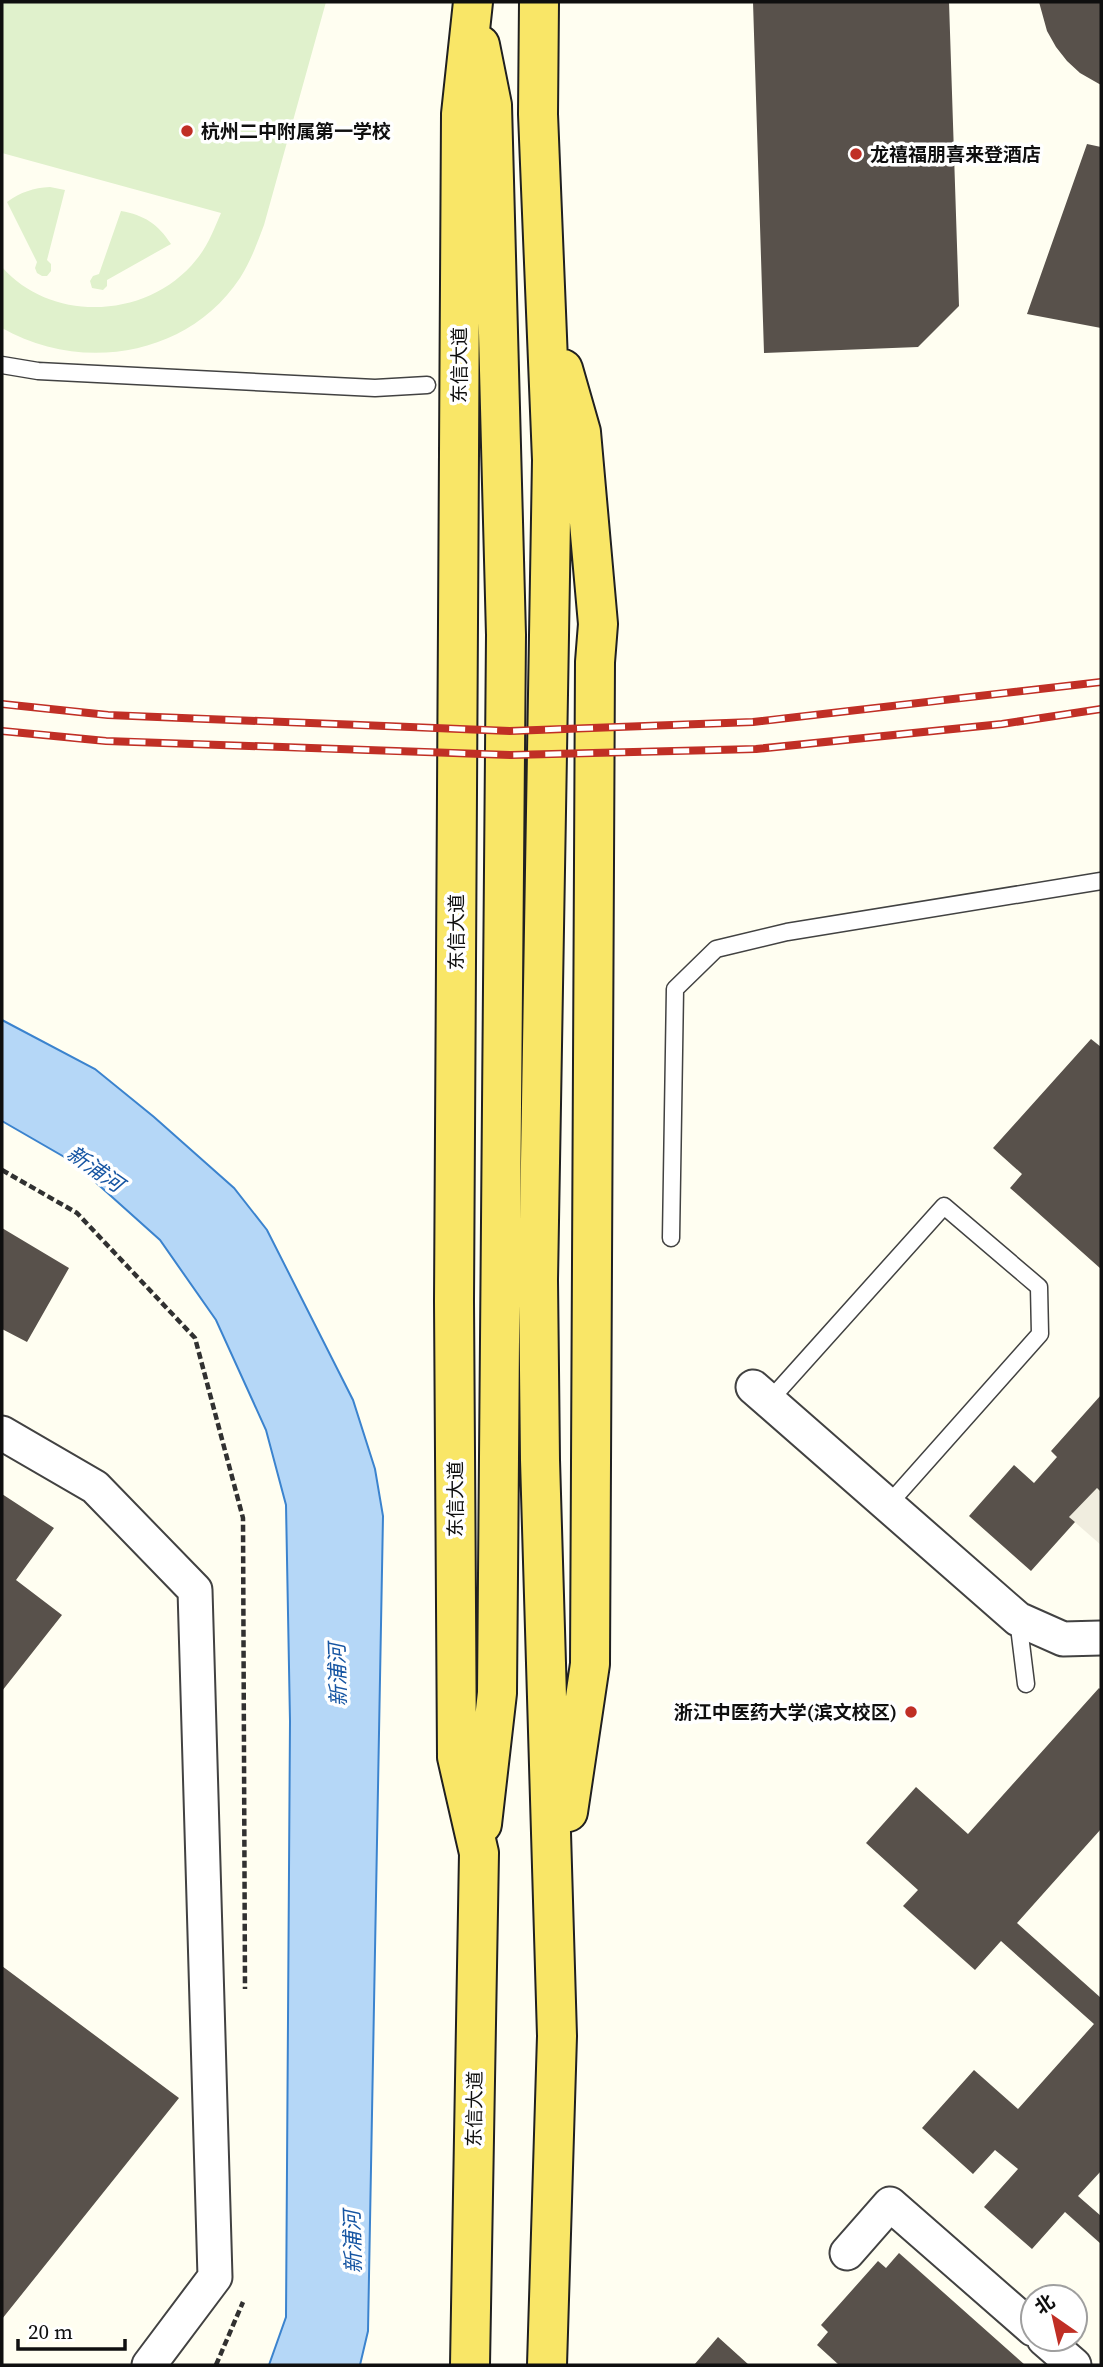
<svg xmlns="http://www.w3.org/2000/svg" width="1103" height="2367" font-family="'Source Serif 4','Noto Sans SC',serif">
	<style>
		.pitch { fill: #e0f1cc }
		.plaza { fill: #f0eddf }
		.water { fill: #b5d7f7; stroke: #3b83ce; stroke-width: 2 }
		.building { fill: #58514b }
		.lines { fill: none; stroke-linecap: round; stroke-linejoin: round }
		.lane-casing { stroke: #424242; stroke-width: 19 }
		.street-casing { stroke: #424242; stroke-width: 37 }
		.primary-casing { stroke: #202020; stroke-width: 42 }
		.path { stroke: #313131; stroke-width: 4.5; stroke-dasharray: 7 3.5; stroke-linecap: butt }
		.lane { stroke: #fff; stroke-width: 16 }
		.street { stroke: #fff; stroke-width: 33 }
		.primary { stroke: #f9e667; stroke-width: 38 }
		.rail-casing { stroke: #c02f25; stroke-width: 8 }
		.rail { stroke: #fff; stroke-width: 5; stroke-dasharray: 16; stroke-linecap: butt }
		.poi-dot { fill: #c02f25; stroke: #fff; stroke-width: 2.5 }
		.labels { text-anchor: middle; stroke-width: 7; stroke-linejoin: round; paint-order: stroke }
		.poi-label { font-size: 19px; font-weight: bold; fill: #0f0f0f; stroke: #fff; text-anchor: start }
		.street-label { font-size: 19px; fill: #0f0f0f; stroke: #fff }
		.water-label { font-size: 21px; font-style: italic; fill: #1655a2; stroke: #fff }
	</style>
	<rect width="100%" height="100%" fill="#fffef1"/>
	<path class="pitch" d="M 2,2 L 326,2 L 264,225 C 257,243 251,261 240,278 C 188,357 80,373 2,328 L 2,267 C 52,324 149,319 196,260 C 208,246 214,229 221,213 L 2,153 Z
		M 50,187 L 65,190 L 47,260 L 51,264 L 51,271 L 47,276 L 42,276 L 37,273 L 35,268 L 37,262 L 7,202 C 21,192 33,188 50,187 Z
		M 121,211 C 144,215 158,224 171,244 L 107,280 L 107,286 L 103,290 L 92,288 L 90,281 L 93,276 L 99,274 Z"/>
	<path class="plaza" d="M 1097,1488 L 1101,1492 L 1101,1545 L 1069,1517 Z"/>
	<path class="water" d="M 2,1020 L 95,1069 L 154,1117 L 234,1188 L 267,1230 L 353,1400 L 375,1469 L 383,1516 L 368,2331 L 360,2365 L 269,2365 L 286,2317 L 290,1721 L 286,1505 L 266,1430 L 216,1320 L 160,1240 L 73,1162 L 2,1121 Z"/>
	<path class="building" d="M 753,2 L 949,2 L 959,306 L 918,347 L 764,353 Z
		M 1039,2 L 1101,2 L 1101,85 L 1080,73 L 1067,61 L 1056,47 L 1047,31 Z
		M 1087,144 L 1101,147 L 1101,328 L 1027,314 Z
		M 1091,1039 L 1101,1047 L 1101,1269 L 1010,1188 L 1022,1174 L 993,1148 Z
		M 2,1228 L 69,1268 L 27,1342 L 2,1329 Z
		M 1101,1395 L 1101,1492 L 1097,1488 L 1069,1517 L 1075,1522 L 1031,1571 L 969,1516 L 1014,1465 L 1034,1483 L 1057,1457 L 1051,1451 Z
		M 2,1494 L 54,1528 L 16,1580 L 62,1615 L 2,1691 Z
		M 1099,1688 L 1101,1690 L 1101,1829 L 1017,1923 L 1101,1998 L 1101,2171 L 1078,2196 L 1101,2216 L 1101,2244 L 1065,2212 L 1032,2249 L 984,2207 L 1018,2169 L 995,2150 L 973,2174 L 922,2128 L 974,2070 L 1018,2109 L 1094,2024 L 1001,1941 L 975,1970 L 903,1906 L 918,1890 L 866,1843 L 916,1787 L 968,1834 Z
		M 2,1966 L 179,2098 L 2,2319 Z
		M 899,2253 L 1025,2365 L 839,2365 L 817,2345 L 828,2332 L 821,2325 L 878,2261 L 886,2268 Z
		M 718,2337 L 749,2365 L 694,2365 Z"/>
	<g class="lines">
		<g class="lane-casing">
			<path id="lane" d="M 2,365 L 38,371 L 375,388 L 427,385
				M 671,1238 L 675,989 L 716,949 L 787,932 L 1101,881
				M 769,1401 L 944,1206 L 1039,1287 L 1040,1334 L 888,1505
				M 1018,1619 L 1026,1684"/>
		</g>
		<g class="street-casing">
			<path id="street" d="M 753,1387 L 1018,1619 L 1063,1639 L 1101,1638
				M 2,1433 L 95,1487 L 195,1590 L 215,2277 L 149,2365
				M 847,2253 L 890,2204 L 1033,2329
				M 1044,2339 L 1074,2365"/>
		</g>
		<g class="primary-casing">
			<path id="primary" d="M 539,2 L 538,114 L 552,460 L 538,1280 L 540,1460 L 557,2036 L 547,2365
				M 480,45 L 492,105 L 506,635 L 497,1693 L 482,1824
				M 563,369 L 581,432 L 598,624 L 595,662 L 590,1664 L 568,1812
				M 470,2365 L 479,1853 L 457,1757 L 454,1301 L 461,114 L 473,2"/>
		</g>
		<path class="path" d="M 2,1170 L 77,1213 L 195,1338 L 243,1518 L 245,1989
			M 216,2365 L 243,2302"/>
		<use href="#lane" class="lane"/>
		<use href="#street" class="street"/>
		<use href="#primary" class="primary"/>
		<g class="rail-casing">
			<path id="rail" d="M 2,704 L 108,715 L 510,731 L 753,722 L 1101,682
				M 2,731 L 106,741 L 511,755 L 756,749 L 1002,724 L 1101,709"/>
		</g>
		<use href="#rail" class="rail"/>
	</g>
	<g class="poi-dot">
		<circle cx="187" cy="131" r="7"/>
		<circle cx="856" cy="154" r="7"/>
		<circle cx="911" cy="1712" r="7"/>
	</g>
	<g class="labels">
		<g class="poi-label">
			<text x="201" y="138">杭州二中附属第一学校</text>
			<text x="870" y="161">龙禧福朋喜来登酒店</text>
			<text x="897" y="1719" text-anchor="end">浙江中医药大学(滨文校区)</text>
		</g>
		<g class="street-label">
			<text transform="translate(459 365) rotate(-90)" y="7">东信大道</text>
			<text transform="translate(456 932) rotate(-90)" y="7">东信大道</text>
			<text transform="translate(455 1499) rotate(-90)" y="7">东信大道</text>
			<text transform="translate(474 2109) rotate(-89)" y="7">东信大道</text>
		</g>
		<g class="water-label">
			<text transform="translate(95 1169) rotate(35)" y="7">新浦河</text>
			<text transform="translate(338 1675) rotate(-92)" y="7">新浦河</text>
			<text transform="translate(353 2242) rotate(-92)" y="7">新浦河</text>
		</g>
	</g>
	<rect width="1103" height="2367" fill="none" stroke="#0f0f0f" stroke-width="7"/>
	<g transform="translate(1054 2318) rotate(326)"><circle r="33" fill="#ffffff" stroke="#9f9f9f" stroke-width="2"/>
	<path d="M0-5L12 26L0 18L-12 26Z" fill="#c02f25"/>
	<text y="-10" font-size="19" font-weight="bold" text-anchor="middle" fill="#0f0f0f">北</text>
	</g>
	<path d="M18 2339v10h107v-10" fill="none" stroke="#0f0f0f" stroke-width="3.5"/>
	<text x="28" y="2339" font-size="21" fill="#0f0f0f" stroke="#ffffff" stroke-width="5" paint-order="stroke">20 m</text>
</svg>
